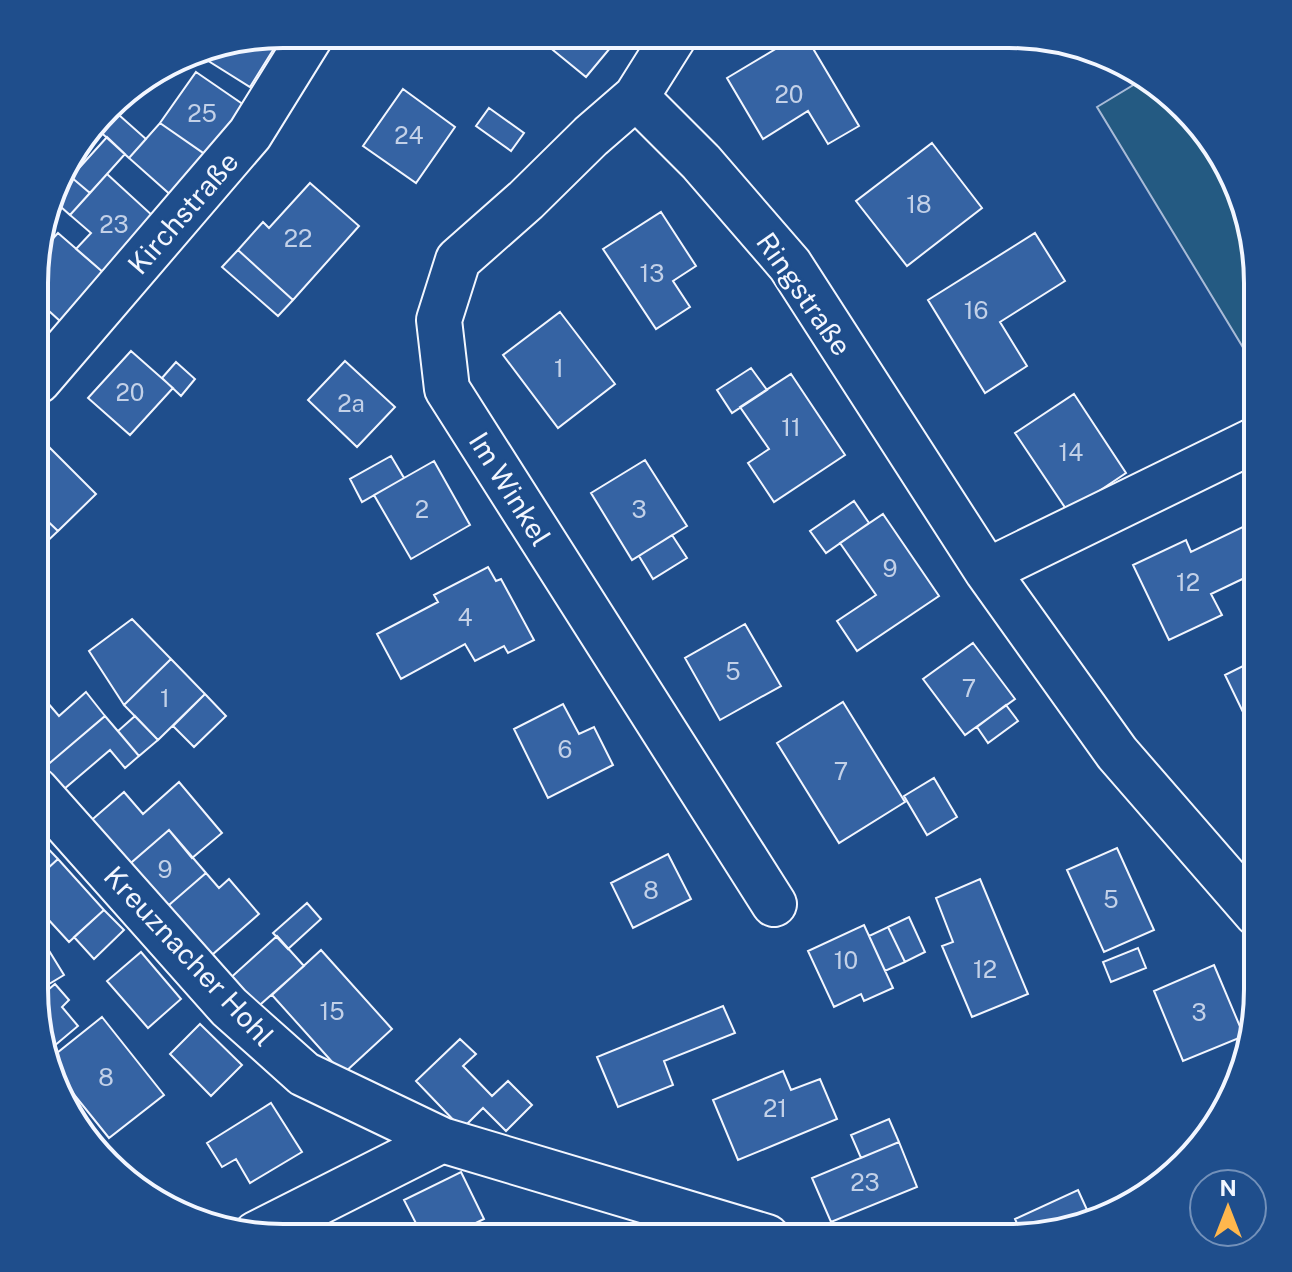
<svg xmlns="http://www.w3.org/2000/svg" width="1292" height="1272" font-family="'Public Sans',sans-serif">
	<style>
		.green { fill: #245a82; stroke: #a8bbd7; stroke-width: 2 }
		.building { fill: #3563a3; stroke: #f2f6ff; stroke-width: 2 }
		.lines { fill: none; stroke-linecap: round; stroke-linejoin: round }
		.minor-casing { stroke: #f2f6ff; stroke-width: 48 }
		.minor { stroke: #1f4e8c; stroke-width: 44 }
		.labels { text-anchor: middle; stroke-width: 6; stroke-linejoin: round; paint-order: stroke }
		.number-label { font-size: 24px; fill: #c3d1e8 }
		.street-label { font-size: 28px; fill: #f2f6ff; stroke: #1f4e8c }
		.rim { fill: none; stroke: #f2f6ff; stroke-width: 4 }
	</style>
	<rect width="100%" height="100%" fill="#1f4e8c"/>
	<path class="green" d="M 1145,78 L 1207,132 L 1245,203 L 1257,267 L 1257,347 L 1247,354 L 1097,107 Z"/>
	<path class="building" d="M 283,34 L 250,87 L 202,57 L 209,46 Z
		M 539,35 L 621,35 L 586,77 L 537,37 Z
		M 799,35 L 805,35 L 859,126 L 828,144 L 808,111 L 763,139 L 727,78 Z
		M 196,72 L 244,105 L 209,157 L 160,123 Z
		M 403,89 L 455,127 L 416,183 L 363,146 Z
		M 110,107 L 146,139 L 129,158 L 94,126 Z
		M 489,108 L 524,133 L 511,151 L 476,126 Z
		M 160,123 L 209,157 L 173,197 L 129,158 Z
		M 107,137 L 125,154 L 90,193 L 71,177 Z
		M 932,143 L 982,208 L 907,266 L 856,201 Z
		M 107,174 L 154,217 L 104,273 L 76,249 L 91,233 L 70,215 Z
		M 71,177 L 90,193 L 70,215 L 52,199 Z
		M 310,183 L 359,226 L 293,300 L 238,250 L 263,222 L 269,228 Z
		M 661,212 L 696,266 L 673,281 L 690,307 L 656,329 L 603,249 Z
		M 58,233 L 104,273 L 60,321 L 38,301 L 39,240 L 46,246 Z
		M 1035,233 L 1065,281 L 1000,322 L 1027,366 L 985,393 L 928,300 Z
		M 238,250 L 293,300 L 278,316 L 222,267 Z
		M 560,312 L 615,384 L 558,428 L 503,355 Z
		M 131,351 L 173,388 L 130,435 L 88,398 Z
		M 345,361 L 395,407 L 357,447 L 308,400 Z
		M 176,362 L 195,379 L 181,396 L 162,378 Z
		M 751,368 L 767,390 L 732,413 L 717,390 Z
		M 791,374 L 845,455 L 774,502 L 748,463 L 769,449 L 740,407 Z
		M 1074,394 L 1126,473 L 1068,512 L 1015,433 Z
		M 50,448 L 96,494 L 58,531 L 37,511 L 37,460 Z
		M 391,456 L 404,478 L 362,502 L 350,479 Z
		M 645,460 L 687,526 L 632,560 L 591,493 Z
		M 434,461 L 470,525 L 411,559 L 374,495 Z
		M 854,501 L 869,523 L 826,553 L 810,531 Z
		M 37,511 L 58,531 L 37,551 Z
		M 883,514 L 939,596 L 857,651 L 837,621 L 876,595 L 840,543 Z
		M 1251,523 L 1257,536 L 1257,572 L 1211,594 L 1222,615 L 1169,640 L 1133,565 L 1186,540 L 1191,552 Z
		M 672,535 L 687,558 L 653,579 L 639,556 Z
		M 488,567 L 496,581 L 501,579 L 534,640 L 508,653 L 504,646 L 475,661 L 465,644 L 401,679 L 377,634 L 438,602 L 434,595 Z
		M 132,619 L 171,659 L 124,705 L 89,651 Z
		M 745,624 L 781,686 L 720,720 L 685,658 Z
		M 973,643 L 1015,699 L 965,735 L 923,679 Z
		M 171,659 L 205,694 L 158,740 L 124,705 Z
		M 1257,659 L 1257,741 L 1225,675 Z
		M 86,692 L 105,716 L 38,773 L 36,770 L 36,699 L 41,695 L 59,716 Z
		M 205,694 L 226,716 L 194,747 L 173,726 Z
		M 843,702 L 905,802 L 839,843 L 777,743 Z
		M 563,704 L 579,734 L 594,727 L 613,765 L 548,798 L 514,729 Z
		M 1006,705 L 1018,721 L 988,743 L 977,727 Z
		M 105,716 L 139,756 L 125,768 L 110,750 L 57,795 L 38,773 Z
		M 135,716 L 158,740 L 139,756 L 118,731 Z
		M 934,778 L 957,817 L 927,835 L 904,796 Z
		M 179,782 L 222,833 L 192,858 L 169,830 L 125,868 L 87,824 L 124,792 L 143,814 Z
		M 169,830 L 206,873 L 162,911 L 125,868 Z
		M 35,835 L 58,859 L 35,880 Z
		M 1117,848 L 1154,930 L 1104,952 L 1067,870 Z
		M 668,854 L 691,899 L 633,928 L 611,883 Z
		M 58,859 L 104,910 L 69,942 L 35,905 L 35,880 Z
		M 206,873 L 219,888 L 229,879 L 259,914 L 205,961 L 162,911 Z
		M 980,879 L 1028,994 L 972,1017 L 942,946 L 953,942 L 936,898 Z
		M 307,903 L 321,919 L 288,949 L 273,933 Z
		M 104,910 L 124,930 L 94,959 L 74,937 Z
		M 909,917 L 925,952 L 905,962 L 888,927 Z
		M 864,925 L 893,988 L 864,1001 L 861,994 L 834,1007 L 808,951 Z
		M 888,927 L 905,962 L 885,971 L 869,936 Z
		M 277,936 L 304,966 L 253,1011 L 227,981 Z
		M 1138,948 L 1146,968 L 1111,982 L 1103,962 Z
		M 48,949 L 64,975 L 39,990 L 35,982 L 35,957 Z
		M 321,950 L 392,1029 L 343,1074 L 272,995 Z
		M 141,952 L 181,999 L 148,1028 L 107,981 Z
		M 1214,965 L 1244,1036 L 1183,1061 L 1154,991 Z
		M 55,984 L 69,1000 L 62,1007 L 78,1026 L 47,1052 L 43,1046 L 35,1001 Z
		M 723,1006 L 735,1033 L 664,1061 L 673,1085 L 618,1107 L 597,1057 Z
		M 102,1017 L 164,1095 L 109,1138 L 47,1061 Z
		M 200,1024 L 242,1065 L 211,1096 L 170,1054 Z
		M 460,1039 L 476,1054 L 463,1066 L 492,1096 L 508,1081 L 532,1105 L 506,1131 L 483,1108 L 462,1129 L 416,1081 Z
		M 783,1071 L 791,1090 L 820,1079 L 837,1119 L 738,1160 L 713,1100 Z
		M 271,1103 L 302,1152 L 250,1183 L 236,1159 L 222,1167 L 207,1143 Z
		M 889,1119 L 899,1142 L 861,1158 L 851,1135 Z
		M 899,1142 L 917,1187 L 831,1222 L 812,1178 Z
		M 461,1172 L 484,1219 L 447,1237 L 423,1237 L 404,1200 Z
		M 1078,1190 L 1093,1223 L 1023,1237 L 1015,1219 Z"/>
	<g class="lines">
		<g class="minor-casing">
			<path id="minor" d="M 675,35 L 636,97 L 701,162 L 790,265 L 987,571 L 1117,753 L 1257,914
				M 636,97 L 591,136 L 526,200 L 458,260 L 439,320 L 447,389 L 774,904
				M 38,381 L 250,134 L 312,34
				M 987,571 L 1257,439
				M 36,790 L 229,1007 L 304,1074 L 442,1140 L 767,1237
				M 256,1234 L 442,1140"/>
		</g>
		<use href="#minor" class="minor"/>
	</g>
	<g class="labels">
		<g class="number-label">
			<text x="789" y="103">20</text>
			<text x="202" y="122">25</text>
			<text x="409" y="144">24</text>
			<text x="919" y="213">18</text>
			<text x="114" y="233">23</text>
			<text x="298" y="247">22</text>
			<text x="652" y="282">13</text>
			<text x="976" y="319">16</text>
			<text x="559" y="377">1</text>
			<text x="130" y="401">20</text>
			<text x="351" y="412">2a</text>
			<text x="791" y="436">11</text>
			<text x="1071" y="461">14</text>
			<text x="422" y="518">2</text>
			<text x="639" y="518">3</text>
			<text x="890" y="577">9</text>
			<text x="1188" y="591">12</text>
			<text x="465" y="626">4</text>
			<text x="733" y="680">5</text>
			<text x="969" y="697">7</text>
			<text x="165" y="707">1</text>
			<text x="565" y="758">6</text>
			<text x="841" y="780">7</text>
			<text x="165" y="878">9</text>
			<text x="651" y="899">8</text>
			<text x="1111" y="908">5</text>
			<text x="846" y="969">10</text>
			<text x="985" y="978">12</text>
			<text x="332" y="1020">15</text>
			<text x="1199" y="1021">3</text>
			<text x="106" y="1086">8</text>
			<text x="775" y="1117">21</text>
			<text x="865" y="1191">23</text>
		</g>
		<g class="street-label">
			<text transform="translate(183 213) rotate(-49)" y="10">Kirchstraße</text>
			<text transform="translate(804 294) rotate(55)" y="10">Ringstraße</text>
			<text transform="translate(510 489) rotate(58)" y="10">Im Winkel</text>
			<text transform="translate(189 956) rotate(47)" y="10">Kreuznacher Hohl</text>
		</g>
	</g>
	<path d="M0 0H1292V1272H0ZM283 48H1009A235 235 0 0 1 1244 283V989A235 235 0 0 1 1009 1224H283A235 235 0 0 1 48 989V283A235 235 0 0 1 283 48Z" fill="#1f4e8c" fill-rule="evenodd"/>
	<path class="rim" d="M283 48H1009A235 235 0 0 1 1244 283V989A235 235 0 0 1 1009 1224H283A235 235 0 0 1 48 989V283A235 235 0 0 1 283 48Z"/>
	<g transform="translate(1228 1208)"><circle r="38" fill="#1f4e8c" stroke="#7391ba" stroke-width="2"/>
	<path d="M0-6L14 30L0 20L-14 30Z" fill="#ffb74d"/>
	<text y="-12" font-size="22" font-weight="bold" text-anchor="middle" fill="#f2f6ff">N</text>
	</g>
</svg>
